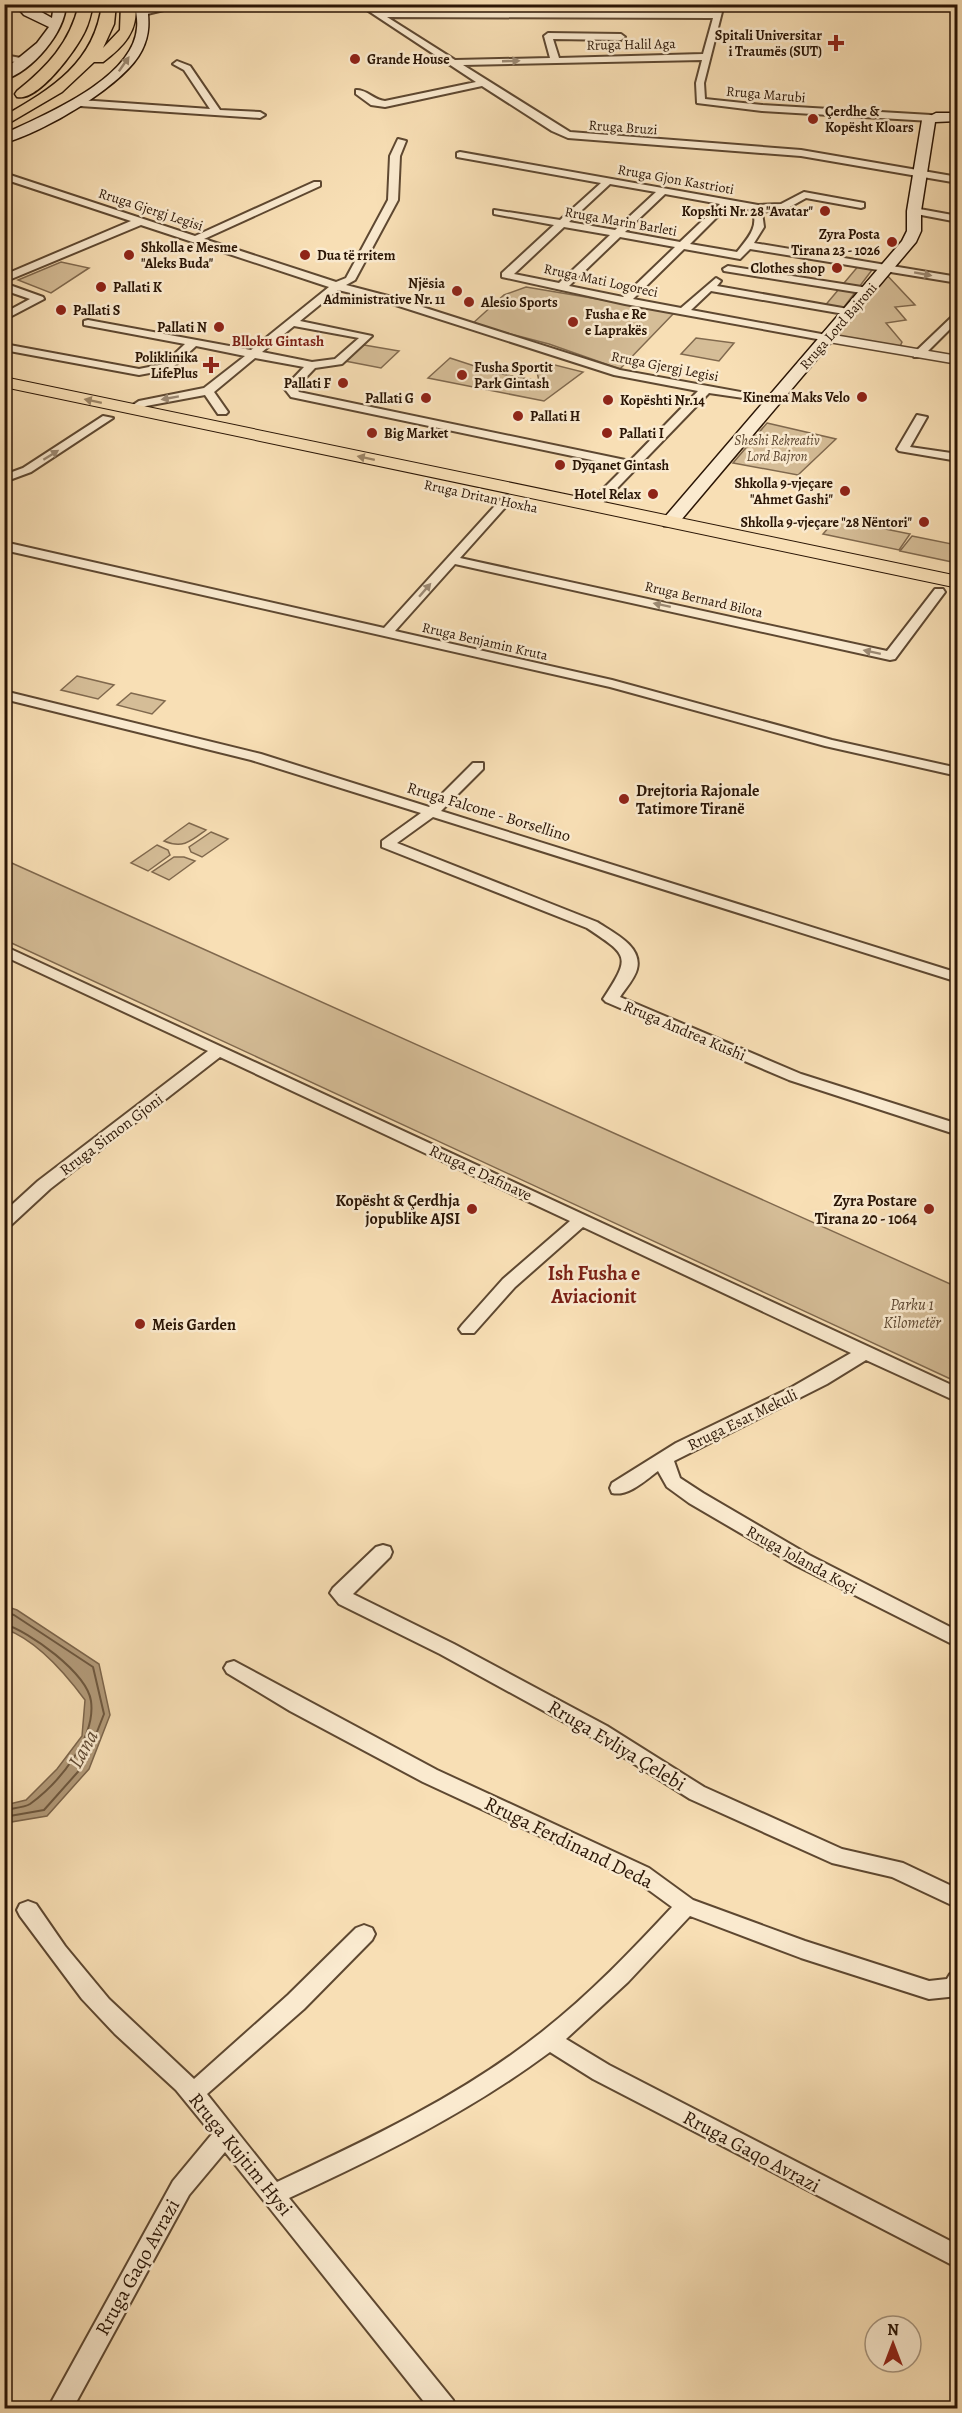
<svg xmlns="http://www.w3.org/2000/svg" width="962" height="2413" font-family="Alegreya,serif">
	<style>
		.green { fill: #d5bd97; stroke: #80694e; stroke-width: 1.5 }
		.water { fill: #b29a79; stroke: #7c654b; stroke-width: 1.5 }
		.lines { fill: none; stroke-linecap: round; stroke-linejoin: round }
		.shore { stroke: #6e583f; stroke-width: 2 }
		.minor-casing { stroke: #5e4831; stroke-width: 4 }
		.tertiary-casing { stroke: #5e4831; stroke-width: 3 }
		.secondary-casing { stroke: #2a1505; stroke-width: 3 }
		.primary-casing { stroke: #2a1505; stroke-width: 2 }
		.trunk-casing { stroke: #2a1505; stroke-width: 3 }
		.minor { fill: #faeacf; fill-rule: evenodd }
		.tertiary { fill: #faeacf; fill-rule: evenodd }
		.secondary { fill: #faeacf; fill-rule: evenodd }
		.primary { fill: #f8dfb5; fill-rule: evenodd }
		.trunk { fill: #f8dfb5; fill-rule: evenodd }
		.oneway { fill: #9c8a74 }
		.oneway2 { fill: #9b8466 }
		.poi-dot { fill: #8f2418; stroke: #faeacf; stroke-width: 2 }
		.labels { text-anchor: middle; stroke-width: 5; stroke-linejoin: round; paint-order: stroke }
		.far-poi-label { font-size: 14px; font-weight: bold; fill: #2a1505; stroke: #faeacf; text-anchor: start }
		.far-street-label { font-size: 14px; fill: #2a1505; stroke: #faeacf }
		.far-park-label { font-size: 14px; font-style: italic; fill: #5d4731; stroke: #faeacf }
		.far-neighbourhood-label { font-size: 15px; font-weight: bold; fill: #7a1f14; stroke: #faeacf }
		.poi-label { font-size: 16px; font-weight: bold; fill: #2a1505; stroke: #faeacf; text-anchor: start }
		.street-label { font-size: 16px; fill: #2a1505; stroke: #faeacf }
		.park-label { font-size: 16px; font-style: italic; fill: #5d4731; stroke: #faeacf }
		.quarter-label { font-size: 20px; font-weight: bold; fill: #7a1f14; stroke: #faeacf }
		.near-street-label { font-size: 20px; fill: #2a1505; stroke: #faeacf }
		.near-water-label { font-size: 21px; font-style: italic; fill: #604a33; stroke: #faeacf }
	</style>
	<rect width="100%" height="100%" fill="#f8dfb5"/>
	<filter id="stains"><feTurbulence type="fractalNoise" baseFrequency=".00333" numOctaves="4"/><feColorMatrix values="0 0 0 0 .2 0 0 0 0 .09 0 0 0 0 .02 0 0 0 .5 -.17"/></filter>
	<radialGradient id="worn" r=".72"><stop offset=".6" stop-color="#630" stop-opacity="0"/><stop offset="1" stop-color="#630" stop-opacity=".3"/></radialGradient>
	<path class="green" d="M 61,262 L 89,268 L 51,293 L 18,280 Z
		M 860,264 L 875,266 L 841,311 L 823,308 Z
		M 884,272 L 915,305 L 895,307 L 906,320 L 886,323 L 902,342 L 898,351 L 828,338 Z
		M 526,287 L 675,312 L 620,369 L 549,344 L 472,324 L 504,295 Z
		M 696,338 L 734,343 L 719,361 L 681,354 Z
		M 364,345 L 399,351 L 381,368 L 345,361 Z
		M 450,358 L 496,373 L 539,381 L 537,372 L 551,364 L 583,372 L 544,401 L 428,378 Z
		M 767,423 L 836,439 L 798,475 L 733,463 Z
		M 836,519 L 910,534 L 899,550 L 823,534 Z
		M 912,536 L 957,545 L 957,563 L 900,551 Z
		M 77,676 L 114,685 L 98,699 L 61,690 Z
		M 131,693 L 165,701 L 152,714 L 117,705 Z
		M 189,823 L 206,830 C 191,841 183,849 164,841 Z
		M 211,832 L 228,839 L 202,857 L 191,852 L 189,847 Z
		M 157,845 L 168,850 L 170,855 L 148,871 L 131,863 Z
		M 174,857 L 184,857 L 195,861 L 169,880 L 152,872 Z
		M 5,860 L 957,1287 L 957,1382 L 5,940 Z"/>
	<path class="water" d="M 5,1606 L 17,1610 L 99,1664 L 110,1715 L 89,1769 L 47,1816 L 5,1823 L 5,1805 L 26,1800 L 57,1769 L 82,1736 L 85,1700 C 65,1673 37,1640 5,1629 Z"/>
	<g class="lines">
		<path class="shore" d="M 4,1612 L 14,1615 L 93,1667 L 104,1714 L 84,1765 L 44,1810 L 4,1817
			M 4,1624 C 29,1631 87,1673 91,1701 C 96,1738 59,1783 30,1804 C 24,1808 12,1808 4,1810"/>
		<g class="minor-casing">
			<path id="minor" d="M 164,4 L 208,4 L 168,9 L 143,15 L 139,12 Z
				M 358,4 L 369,4 L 379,11 L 714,12 L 716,4 L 724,4 L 704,83 L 705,99 L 762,105 L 931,115 L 936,118 L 931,121 L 762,111 L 697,103 L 696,83 L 702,60 L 463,65 L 570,132 L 801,150 L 958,177 L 958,183 L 801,156 L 568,138 L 552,131 L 482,86 L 385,107 L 371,105 L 356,94 L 356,90 C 366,89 374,100 385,101 L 476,82 ZM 387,17 L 713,18 L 703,54 L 559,58 L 553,39 L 621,40 L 625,37 L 621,34 L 548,33 L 544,36 L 550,58 L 455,60 Z
				M 4,55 L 32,60 L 28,63 L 4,61 Z
				M 177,61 L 190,66 L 220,110 L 260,112 L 265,115 L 260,118 L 80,106 L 75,103 L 80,100 L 210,109 L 184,70 L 173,64 Z
				M 398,139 L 406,141 L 400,156 L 398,200 L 355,280 L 346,285 L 388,296 L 620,370 L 774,398 L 780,401 L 778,403 L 709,393 L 597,509 L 593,510 L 587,506 L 589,503 L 625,467 L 291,397 L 284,388 L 304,367 L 255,358 L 214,392 L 228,412 L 226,414 L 218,414 L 205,395 L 146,406 L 133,412 L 127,409 L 139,401 L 204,388 L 245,356 L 196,346 L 171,369 L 139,375 L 4,350 L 4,344 L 139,369 L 164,364 L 185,344 L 84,325 L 84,321 L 88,320 L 251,350 L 329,287 L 141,225 L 4,282 L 4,275 L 131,221 L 4,179 L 4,173 L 195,236 L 314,182 L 320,182 L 320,186 L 204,239 L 336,282 L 346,278 L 388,200 L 390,156 ZM 338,290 L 380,300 L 614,375 L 698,391 L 630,461 L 299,392 L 296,388 L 315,368 L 342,364 L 372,336 L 300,321 ZM 294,326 L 359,338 L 335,359 L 312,362 L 262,352 Z
				M 460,152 L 758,205 L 781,204 L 804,192 L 864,203 L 864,207 L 861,208 L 806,198 L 788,208 L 762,212 L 764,227 L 754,243 L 958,277 L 958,283 L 750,249 L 740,259 L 684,249 L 633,299 L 681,308 L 716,278 L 721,281 L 717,286 L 854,310 L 854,314 L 850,315 L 711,291 L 691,310 L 832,336 L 832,340 L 828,341 L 625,304 L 502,277 L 502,273 L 554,225 L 494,214 L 494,210 L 560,220 L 601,183 L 457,157 L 457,153 ZM 610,184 L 656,192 L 615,230 L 569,222 ZM 665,194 L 720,204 L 680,242 L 625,232 ZM 729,205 L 752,210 C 760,227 746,240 737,252 L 690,244 ZM 564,227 L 610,235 L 559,283 L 514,274 ZM 620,237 L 675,247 L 623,297 L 569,286 Z
				M 914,208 L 958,216 L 958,222 L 911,213 L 911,209 Z
				M 728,266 L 868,288 L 873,291 L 868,294 L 724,271 L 723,269 Z
				M 4,283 L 43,297 L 44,299 L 4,320 L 4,313 L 30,299 L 4,290 Z
				M 958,311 L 958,321 L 922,357 L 914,357 L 914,353 Z
				M 917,415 L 927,417 L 910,447 L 958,454 L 958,461 L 899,451 L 897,449 Z
				M 103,416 L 113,418 L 31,472 L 4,482 L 4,475 L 23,468 Z
				M 506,496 L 510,498 L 510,502 L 460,558 L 887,651 L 935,589 L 943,589 L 945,592 L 895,659 L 890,660 L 455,564 L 395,631 L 612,680 L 832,740 L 958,768 L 958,776 L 825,746 L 610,687 L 4,550 L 4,542 L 384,628 L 502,498 Z
				M 4,691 L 261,754 L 429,807 L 473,763 L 483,763 L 483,769 L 441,811 L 958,973 L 958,982 L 433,817 L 397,843 L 597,922 C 612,932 643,946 637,969 C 635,978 625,989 620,997 L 801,1074 L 958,1124 L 958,1135 L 789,1080 L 606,1002 L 603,999 C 631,956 629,956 587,928 L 382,847 L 382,841 L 421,813 L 251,760 L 4,699 Z
				M 4,946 L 958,1388 L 958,1402 L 866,1360 L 827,1384 L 674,1461 L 680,1478 L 703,1493 L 809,1555 L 958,1631 L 958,1647 L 795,1565 L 689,1503 L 667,1487 L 658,1471 C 646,1480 628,1497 612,1493 L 610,1488 L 612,1483 L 676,1443 L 792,1387 L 851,1353 L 583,1227 L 515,1287 L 474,1333 L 462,1333 L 459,1329 L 462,1325 L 503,1279 L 570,1221 L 220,1057 L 50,1189 L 10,1226 L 4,1227 L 4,1212 L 38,1181 L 208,1051 L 4,956 Z
				M 383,1545 L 390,1547 L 392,1552 L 390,1557 L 353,1594 L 454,1644 L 607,1726 L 704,1787 L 842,1849 L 903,1863 L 958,1889 L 958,1908 L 892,1877 L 832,1863 L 690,1799 L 593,1738 L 440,1654 L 339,1604 L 330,1593 L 333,1588 L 376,1547 Z
				M 234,1661 L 437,1770 L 649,1868 L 693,1900 L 805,1941 L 929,1981 L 947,1979 L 950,1974 L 958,1971 L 958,1996 L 929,1999 L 801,1958 L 690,1916 L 628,1982 L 566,2039 L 609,2065 L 958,2245 L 958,2268 L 593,2079 L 550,2052 C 469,2112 380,2156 289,2198 L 453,2400 L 456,2408 L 429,2408 L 225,2152 L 189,2195 L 73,2408 L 48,2408 L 173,2181 L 212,2134 L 176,2090 L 115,2034 L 82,1999 L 20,1916 L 17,1910 L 20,1904 L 28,1901 L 36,1904 L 65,1946 L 109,1999 L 194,2079 L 288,1995 L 356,1928 L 364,1925 L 372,1928 L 375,1934 L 372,1940 L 304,2009 L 207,2094 L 277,2182 C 369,2139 463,2095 543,2031 C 590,1994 631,1951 672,1907 L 635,1880 L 423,1782 L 290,1711 L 227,1673 L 224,1668 L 227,1663 Z"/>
		</g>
		<g class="tertiary-casing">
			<path id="tertiary" d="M 828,334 L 958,356 L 958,364 L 823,341 L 823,335 Z"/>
		</g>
		<g class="secondary-casing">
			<path id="secondary" d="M 14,4 L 27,4 L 52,18 L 54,4 L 66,4 C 65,33 32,71 4,80 L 4,70 L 37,43 L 49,27 L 24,15 Z
				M 135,4 L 147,4 C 149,21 150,34 142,50 C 125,85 42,133 4,143 L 4,134 C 44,115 133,79 137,28 C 138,20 136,12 135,4 Z
				M 936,113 L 958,113 L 958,121 L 935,122 L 921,211 L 921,231 L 916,242 L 676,526 L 664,526 L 661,522 L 664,518 L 902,241 L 907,231 L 907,211 L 922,120 Z"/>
		</g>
		<g class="primary-casing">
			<path id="primary" d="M 4,377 L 958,576 L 958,588 L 4,387 Z"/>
		</g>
		<g class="trunk-casing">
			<path id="trunk" d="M 79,4 L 93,4 C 91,14 89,23 85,31 C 77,49 38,102 17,97 L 15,94 L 17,91 C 47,67 70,43 79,4 Z
				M 102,4 L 116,4 L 114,24 L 103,48 L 120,30 L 121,4 L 135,4 C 139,31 123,47 103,62 L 94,62 L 62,92 L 4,126 L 4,116 C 52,89 95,62 102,4 Z"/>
		</g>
		<use href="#minor" class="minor"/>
		<use href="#tertiary" class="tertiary"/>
		<use href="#secondary" class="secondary"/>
		<use href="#primary" class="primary"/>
		<use href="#trunk" class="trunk"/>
	</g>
	<defs><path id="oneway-solid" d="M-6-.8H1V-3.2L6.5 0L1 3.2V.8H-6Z" transform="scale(1.5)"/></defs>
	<g class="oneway">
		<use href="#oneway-solid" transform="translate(511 61) rotate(-2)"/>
		<use href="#oneway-solid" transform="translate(124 64) rotate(-55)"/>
		<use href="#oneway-solid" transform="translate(923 274) rotate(10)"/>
		<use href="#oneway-solid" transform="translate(170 398) rotate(170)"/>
		<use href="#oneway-solid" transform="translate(51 455) rotate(-32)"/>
		<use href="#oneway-solid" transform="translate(425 590) rotate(-49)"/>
		<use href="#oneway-solid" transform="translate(662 605) rotate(-168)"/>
		<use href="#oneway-solid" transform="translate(872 652) rotate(-168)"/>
	</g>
	<g class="oneway2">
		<use href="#oneway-solid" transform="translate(93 401) rotate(-168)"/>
		<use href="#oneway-solid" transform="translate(366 458) rotate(-168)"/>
	</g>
	<g class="poi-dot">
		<path d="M833 34h6v6h6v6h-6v6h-6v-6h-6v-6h6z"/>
		<circle cx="355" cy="59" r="6"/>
		<circle cx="813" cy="119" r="6"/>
		<circle cx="825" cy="211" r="6"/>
		<circle cx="892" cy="242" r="6"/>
		<circle cx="129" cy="255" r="6"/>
		<circle cx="305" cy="255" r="6"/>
		<circle cx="837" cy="268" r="6"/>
		<circle cx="101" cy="287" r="6"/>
		<circle cx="457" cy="291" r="6"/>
		<circle cx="469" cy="302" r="6"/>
		<circle cx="61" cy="310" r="6"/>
		<circle cx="573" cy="322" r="6"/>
		<circle cx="219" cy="327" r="6"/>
		<path d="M208 356h6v6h6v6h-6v6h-6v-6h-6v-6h6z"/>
		<circle cx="462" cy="375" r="6"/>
		<circle cx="343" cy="383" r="6"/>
		<circle cx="862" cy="397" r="6"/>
		<circle cx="426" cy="398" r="6"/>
		<circle cx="608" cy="400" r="6"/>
		<circle cx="518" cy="416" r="6"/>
		<circle cx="372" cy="433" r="6"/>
		<circle cx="607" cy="433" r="6"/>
		<circle cx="560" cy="465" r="6"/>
		<circle cx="845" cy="491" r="6"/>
		<circle cx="653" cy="494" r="6"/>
		<circle cx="924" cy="522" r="6"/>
		<circle cx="624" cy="799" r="6"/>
		<circle cx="472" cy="1209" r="6"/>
		<circle cx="929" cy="1209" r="6"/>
		<circle cx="140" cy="1324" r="6"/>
	</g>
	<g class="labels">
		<g class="far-poi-label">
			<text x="822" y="40" text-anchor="end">Spitali Universitar<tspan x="822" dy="16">i Traumës (SUT)</tspan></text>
			<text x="367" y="64">Grande House</text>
			<text x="825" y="116">Çerdhe &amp;<tspan x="825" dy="16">Kopësht Kloars</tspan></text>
			<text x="813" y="216" text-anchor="end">Kopshti Nr. 28 "Avatar"</text>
			<text x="880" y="239" text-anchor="end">Zyra Posta<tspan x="880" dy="16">Tirana 23 - 1026</tspan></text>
			<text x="141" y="252">Shkolla e Mesme<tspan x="141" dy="16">"Aleks Buda"</tspan></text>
			<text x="317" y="260">Dua të rritem</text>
			<text x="825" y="273" text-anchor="end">Clothes shop</text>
			<text x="445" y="288" text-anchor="end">Njësia<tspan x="445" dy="16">Administrative Nr. 11</tspan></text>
			<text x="113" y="292">Pallati K</text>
			<text x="481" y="307">Alesio Sports</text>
			<text x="73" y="315">Pallati S</text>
			<text x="585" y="319">Fusha e Re<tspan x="585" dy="16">e Laprakës</tspan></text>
			<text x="207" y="332" text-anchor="end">Pallati N</text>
			<text x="198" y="362" text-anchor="end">Poliklinika<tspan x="198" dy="16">LifePlus</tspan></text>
			<text x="474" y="372">Fusha Sportit<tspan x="474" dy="16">Park Gintash</tspan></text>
			<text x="331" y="388" text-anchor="end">Pallati F</text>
			<text x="850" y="402" text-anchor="end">Kinema Maks Velo</text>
			<text x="414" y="403" text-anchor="end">Pallati G</text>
			<text x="620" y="405">Kopështi Nr.14</text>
			<text x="530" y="421">Pallati H</text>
			<text x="384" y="438">Big Market</text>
			<text x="619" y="438">Pallati I</text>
			<text x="572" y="470">Dyqanet Gintash</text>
			<text x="833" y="488" text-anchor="end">Shkolla 9-vjeçare<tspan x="833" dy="16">"Ahmet Gashi"</tspan></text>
			<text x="641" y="499" text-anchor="end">Hotel Relax</text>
			<text x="912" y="527" text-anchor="end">Shkolla 9-vjeçare "28 Nëntori"</text>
		</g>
		<g class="far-street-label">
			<text transform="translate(631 44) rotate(-1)" y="5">Rruga Halil Aga</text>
			<text transform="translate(766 94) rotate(5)" y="5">Rruga Marubi</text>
			<text transform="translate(623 127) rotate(4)" y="5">Rruga Bruzi</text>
			<text transform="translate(676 179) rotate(10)" y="5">Rruga Gjon Kastrioti</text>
			<text transform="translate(151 209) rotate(18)" y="5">Rruga Gjergj Legisi</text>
			<text transform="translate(621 221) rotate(10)" y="5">Rruga Marin Barleti</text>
			<text transform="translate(601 280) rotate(12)" y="5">Rruga Mati Logoreci</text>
			<text transform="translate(838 326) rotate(-49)" y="5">Rruga Lord Bajroni</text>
			<text transform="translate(665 366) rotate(11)" y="5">Rruga Gjergj Legisi</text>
			<text transform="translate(481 496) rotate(12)" y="5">Rruga Dritan Hoxha</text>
			<text transform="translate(704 599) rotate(13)" y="5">Rruga Bernard Bilota</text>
			<text transform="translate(485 641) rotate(13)" y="5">Rruga Benjamin Kruta</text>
		</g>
		<g class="far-park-label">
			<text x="777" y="445">Sheshi Rekreativ<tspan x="777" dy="16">Lord Bajron</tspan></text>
		</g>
		<g class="far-neighbourhood-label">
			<text x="278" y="346">Blloku Gintash</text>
		</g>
		<g class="poi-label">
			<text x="636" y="796">Drejtoria Rajonale<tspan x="636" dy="18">Tatimore Tiranë</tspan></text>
			<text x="460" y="1206" text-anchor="end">Kopësht &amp; Çerdhja<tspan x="460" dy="18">jopublike AJSI</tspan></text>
			<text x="917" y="1206" text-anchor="end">Zyra Postare<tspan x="917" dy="18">Tirana 20 - 1064</tspan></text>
			<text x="152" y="1330">Meis Garden</text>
		</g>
		<g class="street-label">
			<text transform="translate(489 811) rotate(17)" y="6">Rruga Falcone - Borsellino</text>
			<text transform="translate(685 1030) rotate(23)" y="6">Rruga Andrea Kushi</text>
			<text transform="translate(111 1134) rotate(-37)" y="6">Rruga Simon Gjoni</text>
			<text transform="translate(481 1172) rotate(25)" y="6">Rruga e Dafinave</text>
			<text transform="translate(742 1419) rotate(-26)" y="6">Rruga Esat Mekuli</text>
			<text transform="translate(802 1559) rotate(29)" y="6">Rruga Jolanda Koçi</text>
		</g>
		<g class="park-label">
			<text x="912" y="1310">Parku 1<tspan x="912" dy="18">Kilometër</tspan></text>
		</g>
		<g class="quarter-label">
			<text x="594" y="1280">Ish Fusha e<tspan x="594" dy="23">Aviacionit</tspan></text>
		</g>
		<g class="near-street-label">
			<text transform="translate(617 1745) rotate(31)" y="7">Rruga Evliya Çelebi</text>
			<text transform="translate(569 1842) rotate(26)" y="7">Rruga Ferdinand Deda</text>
			<text transform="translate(752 2151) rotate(28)" y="7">Rruga Gaqo Avrazi</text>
			<text transform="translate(241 2154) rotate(51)" y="7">Rruga Kujtim Hysi</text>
			<text transform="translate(137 2267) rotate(-61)" y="7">Rruga Gaqo Avrazi</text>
		</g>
		<g class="near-water-label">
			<text transform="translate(83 1749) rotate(-61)" y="7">Lana</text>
		</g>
	</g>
	<rect width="962" height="2413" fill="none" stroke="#f8dfb5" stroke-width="24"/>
	<rect x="6" y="6" width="950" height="2401" fill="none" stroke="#2a1505" stroke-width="3"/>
	<rect x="12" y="12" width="938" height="2389" fill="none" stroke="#2a1505" stroke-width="1.5"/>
	<g transform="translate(893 2344)"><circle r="28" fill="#faeacf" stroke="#a7957e" stroke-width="1.5"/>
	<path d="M0-4.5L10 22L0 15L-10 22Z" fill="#8f2418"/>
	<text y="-9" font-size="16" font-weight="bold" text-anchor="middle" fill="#2a1505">N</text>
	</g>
	<rect width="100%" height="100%" filter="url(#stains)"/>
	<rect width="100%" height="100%" fill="url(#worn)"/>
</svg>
